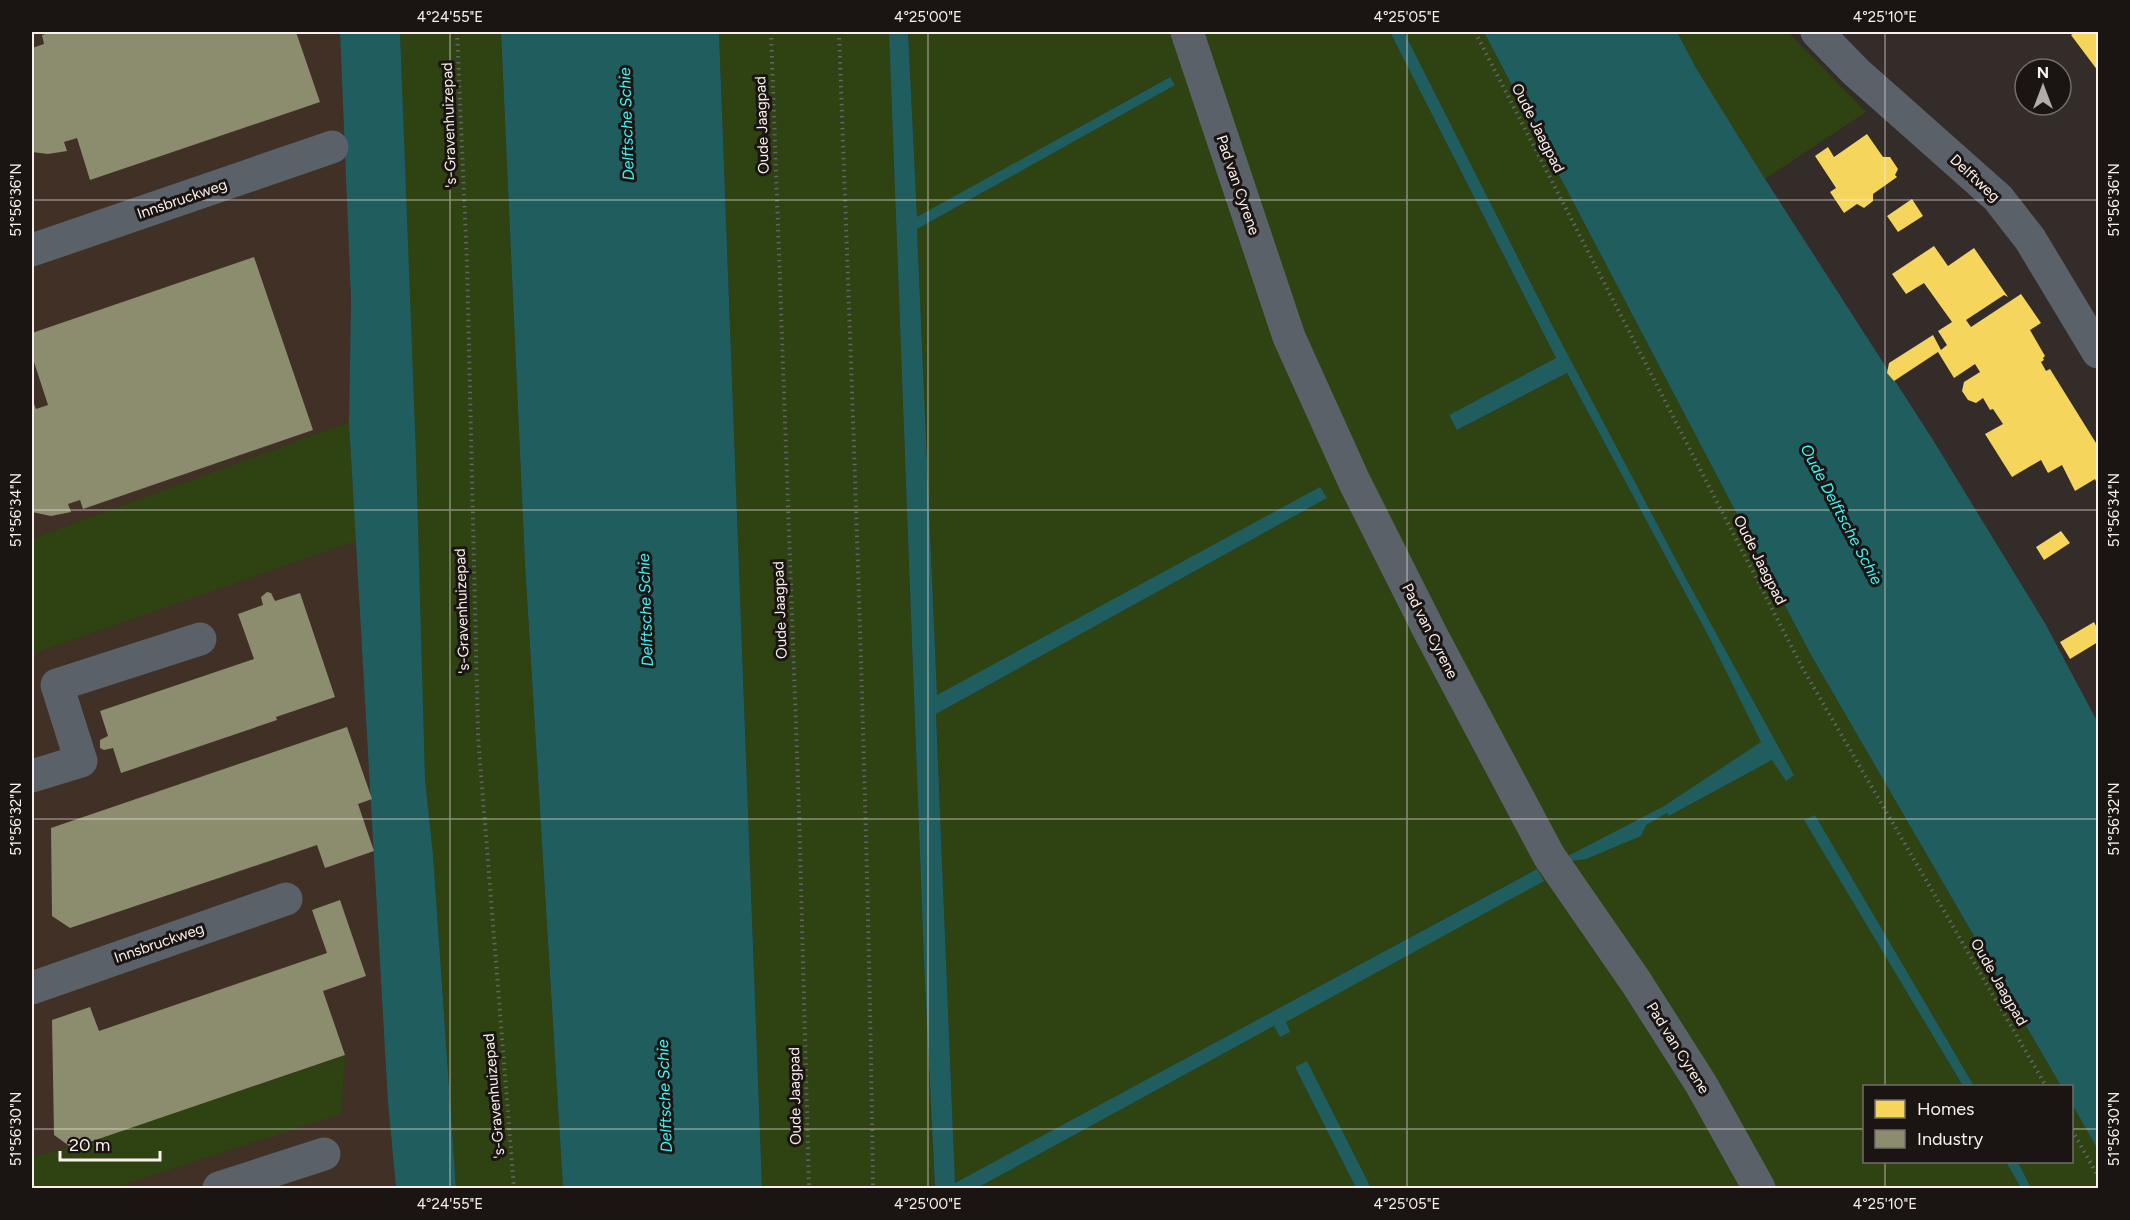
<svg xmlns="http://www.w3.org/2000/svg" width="2130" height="1220" font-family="Figtree,sans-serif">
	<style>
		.built { fill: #403026 }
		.green { fill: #2e4212 }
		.water { fill: #205d5e }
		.homes { fill: #f6d55c }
		.industry { fill: #8c8c6e }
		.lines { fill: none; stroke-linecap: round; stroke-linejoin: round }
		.path { stroke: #636568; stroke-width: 4; stroke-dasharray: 1.5 4.5; stroke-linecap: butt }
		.minor { stroke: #5a6168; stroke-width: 33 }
		.ticks { fill: none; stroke: #f9f0ec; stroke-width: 1.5; stroke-opacity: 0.45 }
		.labels { text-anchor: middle; stroke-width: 6; stroke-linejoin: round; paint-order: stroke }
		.street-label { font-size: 15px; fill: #f9f0ec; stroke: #1a1512 }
		.water-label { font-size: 16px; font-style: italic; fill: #3df6f8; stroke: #1a1512 }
		.neatline { fill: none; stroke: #f9f0ec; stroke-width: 2 }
		.ticks-label { font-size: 15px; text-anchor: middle; fill: #f9f0ec }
	</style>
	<rect width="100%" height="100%" fill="#332c28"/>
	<path class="built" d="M 32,32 L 340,32 L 351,300 L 349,422 L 388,1103 L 396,1188 L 32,1188 Z"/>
	<path class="green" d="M 400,32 L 501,32 L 525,564 L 563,1188 L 456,1188 L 433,855 L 425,779 Z
		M 719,32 L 889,32 L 924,962 L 935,1188 L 762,1188 Z
		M 908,32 L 1390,32 L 1556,358 L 1449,415 L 1458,430 L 1567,373 L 1711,641 L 1762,743 L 1664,806 L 1569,856 L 1641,836 L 1645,825 L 1667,813 L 1670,816 L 1773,759 L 1794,775 L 1683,573 L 1549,319 L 1404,32 L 1484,32 L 1811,655 L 2061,1086 L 1974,1086 L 1815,815 L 1805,820 L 1963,1086 L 1864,1086 L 1864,1162 L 2006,1162 L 2021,1188 L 1371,1188 L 1307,1062 L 1295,1067 L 1356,1188 L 977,1188 L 1274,1026 L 1280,1037 L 1289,1032 L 1285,1022 L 1536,869 L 955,1184 L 936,714 L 1327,498 L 1320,488 L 937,696 L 917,229 L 1174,85 L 1169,77 L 917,218 Z
		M 1677,32 L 1788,32 L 1866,112 L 1765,179 L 1696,68 Z
		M 349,422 L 356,541 L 32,654 L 32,539 Z
		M 345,1056 L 341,1114 L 114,1188 L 32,1188 L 32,1157 L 76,1146 Z
		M 2072,1104 L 2098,1150 L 2098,1188 L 2031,1188 L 2018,1162 L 2072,1162 Z"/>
	<path class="water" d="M 340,32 L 400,32 L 416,457 L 425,779 L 433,855 L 456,1188 L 396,1188 L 388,1103 L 349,422 L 351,300 Z
		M 501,32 L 719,32 L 762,1188 L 563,1188 L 525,564 Z
		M 889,32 L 908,32 L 917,217 L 1170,77 L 1175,85 L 917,229 L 937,695 L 1320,487 L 1327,498 L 936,714 L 955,1183 L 1537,869 L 1544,881 L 1286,1022 L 1290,1032 L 1280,1037 L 1274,1026 L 977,1188 L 935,1188 L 924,962 Z
		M 1390,32 L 1404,32 L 1549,319 L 1683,573 L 1794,775 L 1786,781 L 1772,760 L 1669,816 L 1667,813 L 1646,825 L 1641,836 L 1586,859 L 1570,861 L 1568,856 L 1664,806 L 1761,742 L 1711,641 L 1567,373 L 1457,430 L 1449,415 L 1556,358 Z
		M 1484,32 L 1677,32 L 1696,68 L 1765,179 L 1933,440 L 2046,625 L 2098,723 L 2098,1150 L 2072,1104 L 2072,1086 L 2061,1086 L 1811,655 Z
		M 1815,815 L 1974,1086 L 1963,1086 L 1804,820 Z
		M 1307,1061 L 1371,1188 L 1356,1188 L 1295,1067 Z
		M 2006,1162 L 2018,1162 L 2031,1188 L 2021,1188 Z"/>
	<path class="homes" d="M 2076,32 L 2098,32 L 2098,71 L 2071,35 Z
		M 1867,134 L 1883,157 L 1890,157 L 1898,169 L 1895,175 L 1897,177 L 1873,194 L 1873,201 L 1864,208 L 1857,204 L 1844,213 L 1830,192 L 1836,188 L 1815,156 L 1828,147 L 1834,157 Z
		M 1912,199 L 1923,216 L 1898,232 L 1887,216 Z
		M 1934,246 L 1948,266 L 1974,248 L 2008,297 L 2004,295 L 1966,320 L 1971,327 L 2021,294 L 2041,323 L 2030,330 L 2045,356 L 2043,358 L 2044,360 L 2041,362 L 2046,371 L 2050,369 L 2096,443 L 2098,442 L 2098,486 L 2095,479 L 2075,491 L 2062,465 L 2048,473 L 2041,460 L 2012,477 L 1985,434 L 2003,424 L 1993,409 L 1990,410 L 1983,398 L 1976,403 L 1968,400 L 1962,391 L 1964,382 L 1980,372 L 1975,364 L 1954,378 L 1938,352 L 1894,381 L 1887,373 L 1889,363 L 1933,335 L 1941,350 L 1947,345 L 1938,331 L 1952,322 L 1924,283 L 1906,294 L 1892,274 Z
		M 2061,531 L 2070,543 L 2044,560 L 2036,547 Z
		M 2094,622 L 2098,630 L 2098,642 L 2070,659 L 2060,642 Z"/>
	<path class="industry" d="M 53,32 L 296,32 L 320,102 L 90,180 L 77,138 L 64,142 L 67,151 L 48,154 L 32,152 L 32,48 L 44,44 L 42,35 Z
		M 254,257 L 313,430 L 83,509 L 80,500 L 68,504 L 71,512 L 51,516 L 32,512 L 32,402 L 33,401 L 36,409 L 48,405 L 32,356 L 32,333 Z
		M 267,592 L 271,593 L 275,601 L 300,593 L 335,697 L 276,717 L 277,720 L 121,773 L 113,748 L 104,750 L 100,748 L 100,740 L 108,736 L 100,711 L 254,659 L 238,614 L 263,605 L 261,597 Z
		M 347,727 L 372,799 L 358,804 L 374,851 L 325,868 L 317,845 L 70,928 L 52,916 L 51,828 Z
		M 340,900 L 366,976 L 323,991 L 345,1055 L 72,1148 L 54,1135 L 52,1020 L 90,1007 L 99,1031 L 327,953 L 312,910 Z"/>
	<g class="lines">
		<path class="path" d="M 457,32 L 467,262 L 478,736 L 514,1188
			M 771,32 L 799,810 L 809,1188
			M 839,32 C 853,417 868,803 873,1188
			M 1475,32 L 1803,669 L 2046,1086
			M 2072,1130 L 2098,1176"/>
		<path class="minor" d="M 1187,32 L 1289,337 L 1354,481 L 1432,636 L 1549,856 L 1636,982 L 1701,1084 L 1759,1188
			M 1817,32 L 1856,72 L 1998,198 L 2030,239 L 2098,352
			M 32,250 L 332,147
			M 32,776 L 81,761 L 57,685 L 200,639
			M 32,988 L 286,899
			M 219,1188 L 324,1154"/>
	</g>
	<path class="ticks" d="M 450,32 L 450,1188M 928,32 L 928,1188M 1407,32 L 1407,1188M 1885,32 L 1885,1086M 32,200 L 2098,200M 32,510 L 2098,510M 32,819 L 2098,819M 32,1129 L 1864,1129M 2072,1129 L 2098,1129M 1885,1162 L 1885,1188"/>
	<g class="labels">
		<g class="street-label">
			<text transform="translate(449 125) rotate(-92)" y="5">'s-Gravenhuizepad</text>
			<text transform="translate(762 125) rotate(-92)" y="5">Oude Jaagpad</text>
			<text transform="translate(1538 128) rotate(63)" y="5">Oude Jaagpad</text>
			<text transform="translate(1975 178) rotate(43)" y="5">Delftweg</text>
			<text transform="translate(1238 185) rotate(71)" y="5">Pad van Cyrene</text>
			<text transform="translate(182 199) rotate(-19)" y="5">Innsbruckweg</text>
			<text transform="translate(1760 560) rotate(63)" y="5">Oude Jaagpad</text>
			<text transform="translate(780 610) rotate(-92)" y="5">Oude Jaagpad</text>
			<text transform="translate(462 611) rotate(-92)" y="5">'s-Gravenhuizepad</text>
			<text transform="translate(1430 631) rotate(63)" y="5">Pad van Cyrene</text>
			<text transform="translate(159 943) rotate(-19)" y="5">Innsbruckweg</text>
			<text transform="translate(1999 982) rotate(60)" y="5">Oude Jaagpad</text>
			<text transform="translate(1678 1048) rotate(58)" y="5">Pad van Cyrene</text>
			<text transform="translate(494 1096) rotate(-95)" y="5">'s-Gravenhuizepad</text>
			<text transform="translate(795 1096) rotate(-91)" y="5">Oude Jaagpad</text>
		</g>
		<g class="water-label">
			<text transform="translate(626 124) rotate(-92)" y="6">Delftsche Schie</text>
			<text transform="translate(1842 514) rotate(62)" y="6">Oude Delftsche Schie</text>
			<text transform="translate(645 610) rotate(-92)" y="6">Delftsche Schie</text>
			<text transform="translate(664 1096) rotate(-92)" y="6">Delftsche Schie</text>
		</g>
	</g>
	<rect width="2130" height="1220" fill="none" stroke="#1a1512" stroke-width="66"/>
	<rect x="1863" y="1085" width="210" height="78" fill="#1a1512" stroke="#736d69" stroke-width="1.5"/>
	<rect x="1875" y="1100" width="30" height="18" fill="#f6d55c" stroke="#736d69" stroke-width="1.5"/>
	<text x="1917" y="1115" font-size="18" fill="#f9f0ec">Homes</text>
	<rect x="1875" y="1130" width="30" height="18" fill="#8c8c6e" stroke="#736d69" stroke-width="1.5"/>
	<text x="1917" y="1145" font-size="18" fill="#f9f0ec">Industry</text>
	<g transform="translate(2043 87)"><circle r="28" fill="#1a1512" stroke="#736d69" stroke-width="1.5"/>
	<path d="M0-4.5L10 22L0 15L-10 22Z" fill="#b4aba7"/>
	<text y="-9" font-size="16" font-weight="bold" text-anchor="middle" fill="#f9f0ec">N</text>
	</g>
	<path d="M60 1151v9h100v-9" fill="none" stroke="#f9f0ec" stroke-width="3"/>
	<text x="69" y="1151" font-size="18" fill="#f9f0ec" stroke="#1a1512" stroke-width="4.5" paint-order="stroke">20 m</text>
	<rect x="33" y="33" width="2064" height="1154" class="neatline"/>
	<g class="ticks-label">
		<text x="450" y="22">4°24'55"E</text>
		<text x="928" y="22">4°25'00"E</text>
		<text x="1407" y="22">4°25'05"E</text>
		<text x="1885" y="22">4°25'10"E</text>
		<text transform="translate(16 200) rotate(-90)" y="5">51°56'36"N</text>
		<text transform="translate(2114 200) rotate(-90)" y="5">51°56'36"N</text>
		<text transform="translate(16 510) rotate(-90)" y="5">51°56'34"N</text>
		<text transform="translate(2114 510) rotate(-90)" y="5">51°56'34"N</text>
		<text transform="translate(16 819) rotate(-90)" y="5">51°56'32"N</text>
		<text transform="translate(2114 819) rotate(-90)" y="5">51°56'32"N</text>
		<text transform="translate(16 1129) rotate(-90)" y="5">51°56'30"N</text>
		<text transform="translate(2114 1129) rotate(-90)" y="5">51°56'30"N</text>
		<text x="450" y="1209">4°24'55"E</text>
		<text x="928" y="1209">4°25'00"E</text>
		<text x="1407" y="1209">4°25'05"E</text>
		<text x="1885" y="1209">4°25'10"E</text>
	</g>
</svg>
